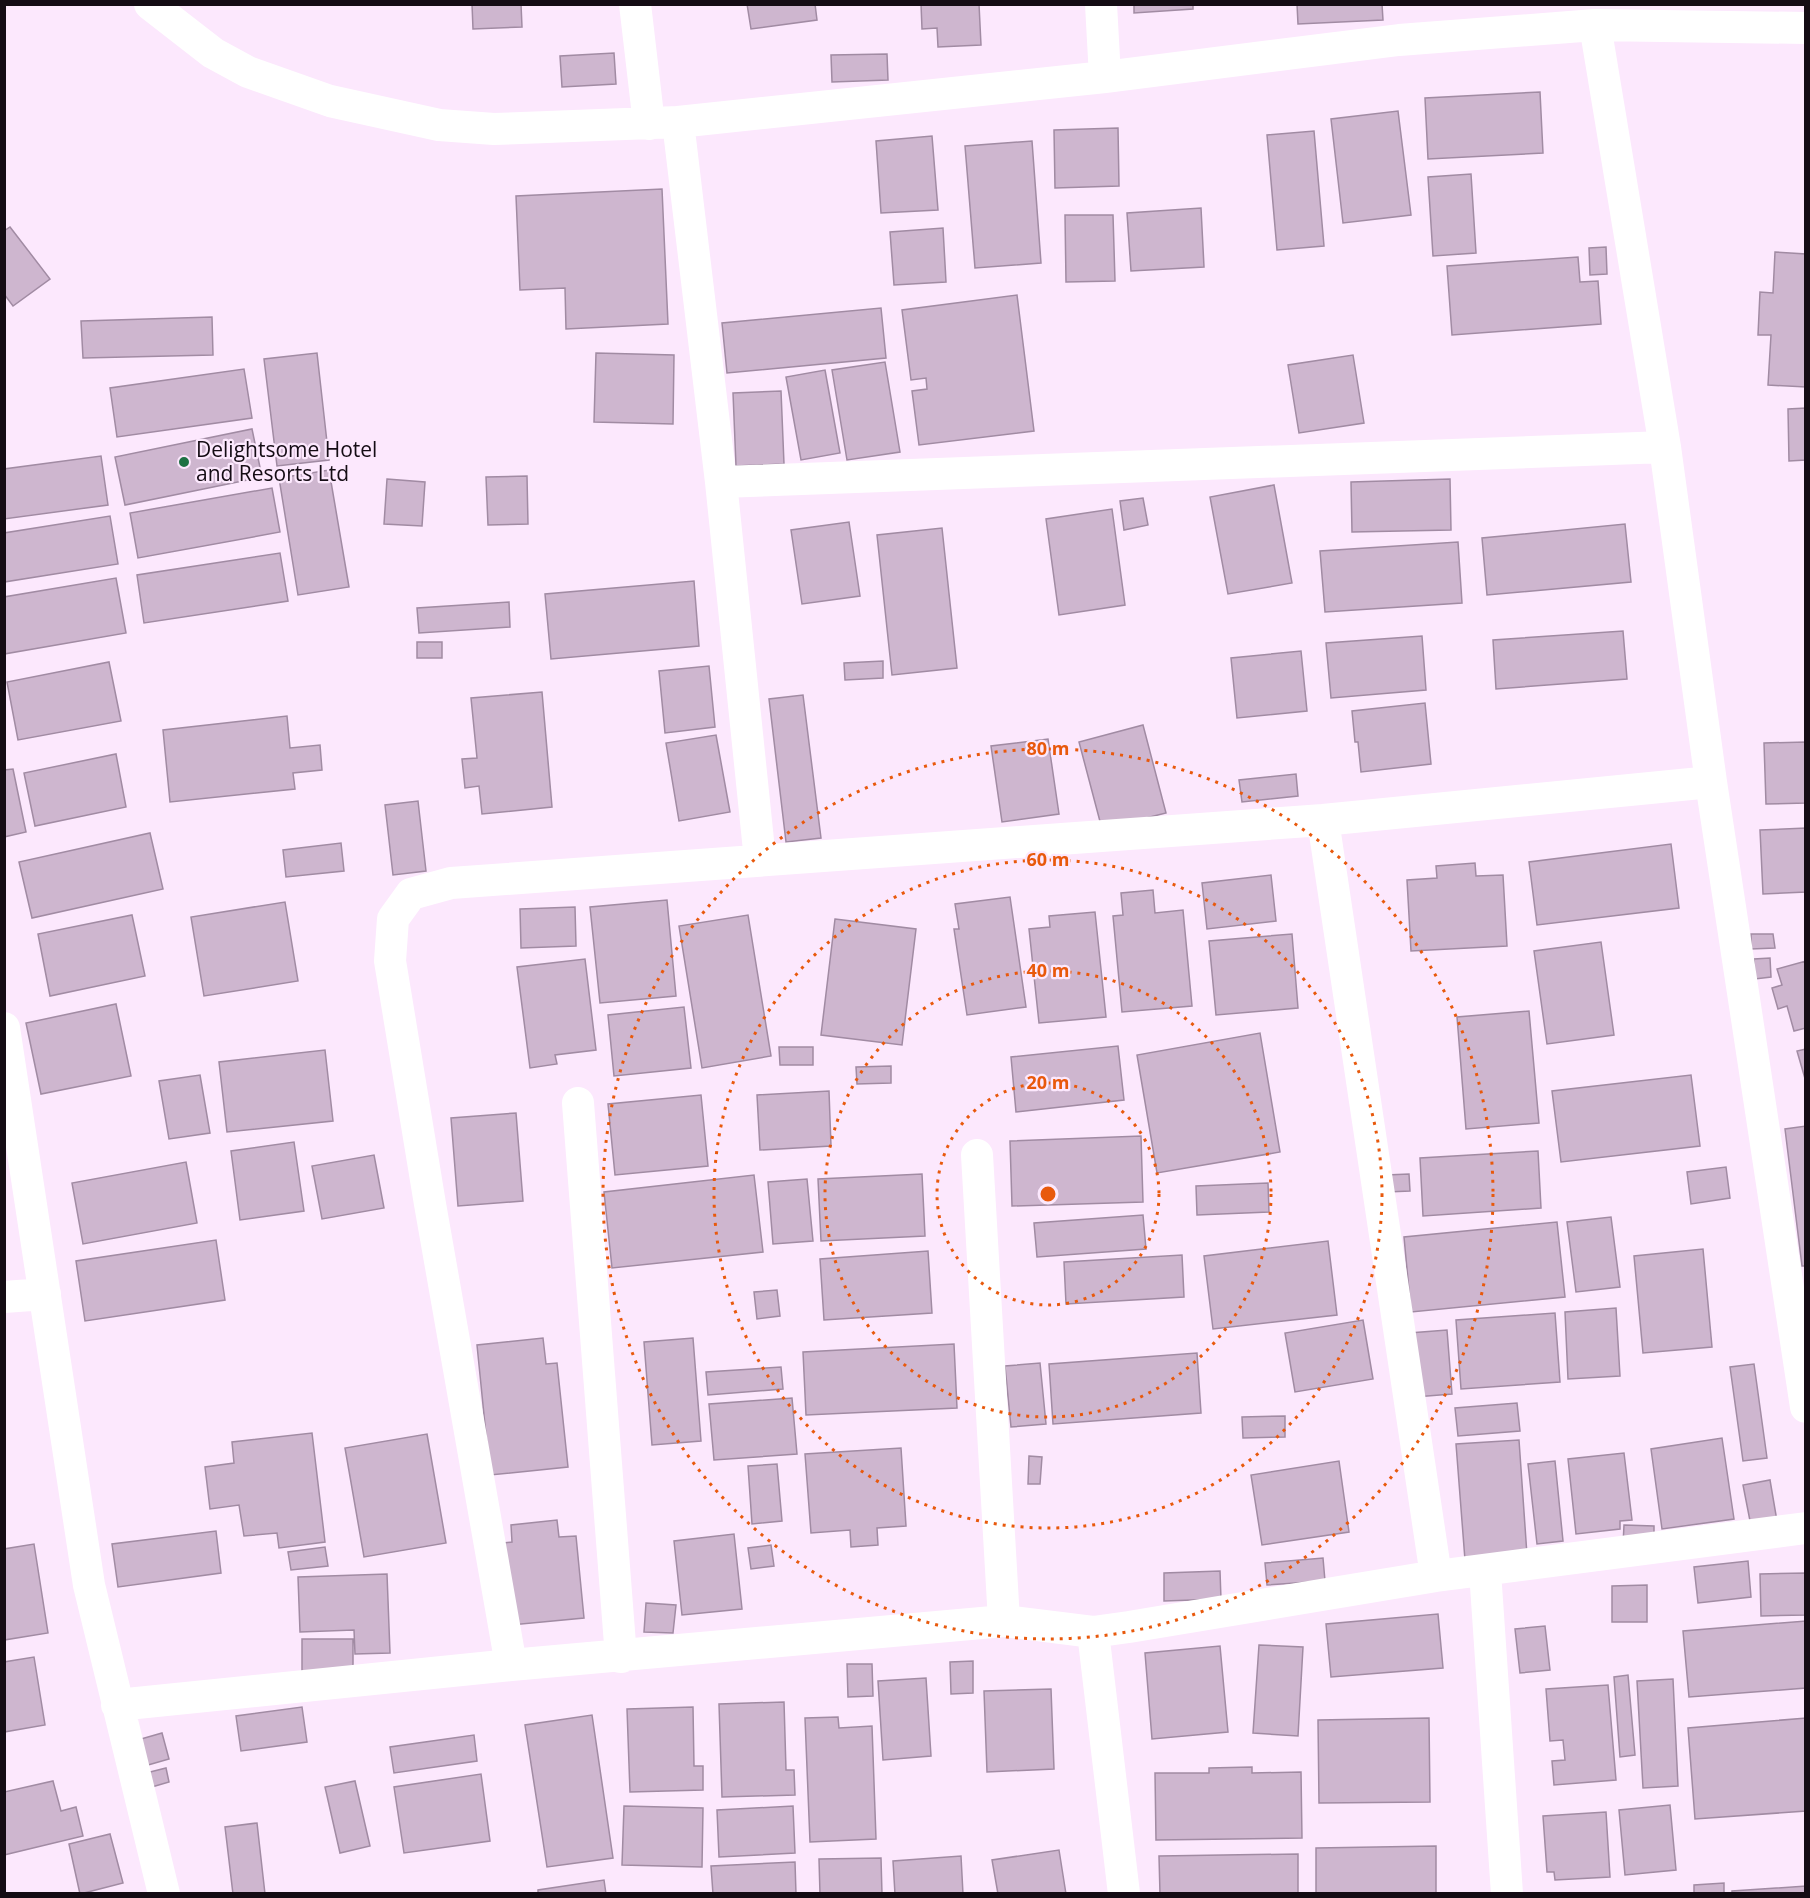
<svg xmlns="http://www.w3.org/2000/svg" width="1810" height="1898" font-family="'Open Sans',sans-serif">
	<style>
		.building { fill: #ceb6cf; stroke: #a18ba3; stroke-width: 1.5 }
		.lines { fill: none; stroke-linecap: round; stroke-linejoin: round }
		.minor { stroke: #fff; stroke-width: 32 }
		.ring { fill: none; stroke: #e8590c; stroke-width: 3; stroke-dasharray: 3 6 }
		.poi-dot { fill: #1d7143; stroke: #fce8fd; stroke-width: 2 }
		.labels { text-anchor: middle; stroke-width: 4.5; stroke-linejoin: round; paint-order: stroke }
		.poi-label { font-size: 21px; fill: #140c14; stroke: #fce8fd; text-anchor: start }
		.centre { fill: #e8590c; stroke: #fce8fd; stroke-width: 3 }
		.ring-label { font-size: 18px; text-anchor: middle; font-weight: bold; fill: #e8590c; stroke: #fce8fd; stroke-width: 4.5; stroke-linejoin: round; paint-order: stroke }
	</style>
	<rect width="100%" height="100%" fill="#fce8fd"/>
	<path class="building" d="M 472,4 L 521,4 L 522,27 L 473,29 Z
		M 747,4 L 815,4 L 817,20 L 751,29 Z
		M 921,4 L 979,4 L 981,45 L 938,47 L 937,28 L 922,29 Z
		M 1134,4 L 1193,4 L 1193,9 L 1134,13 Z
		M 1297,4 L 1382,4 L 1383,20 L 1298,24 Z
		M 614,53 L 616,84 L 562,87 L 560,56 Z
		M 887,54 L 888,80 L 832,82 L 831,55 Z
		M 1540,92 L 1543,153 L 1428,159 L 1425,98 Z
		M 1398,111 L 1411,215 L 1343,223 L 1331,119 Z
		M 1118,128 L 1119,186 L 1055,188 L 1054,130 Z
		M 1314,131 L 1324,246 L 1277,250 L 1267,135 Z
		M 932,136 L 938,210 L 881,213 L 876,141 Z
		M 1032,141 L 1041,263 L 975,268 L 965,146 Z
		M 1471,174 L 1476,253 L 1433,256 L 1428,177 Z
		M 662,189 L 668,324 L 566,329 L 565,288 L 520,290 L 516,196 Z
		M 1201,208 L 1204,267 L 1131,271 L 1127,213 Z
		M 1065,215 L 1113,215 L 1115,281 L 1066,282 Z
		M 10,227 L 50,279 L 13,306 L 4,294 L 4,231 Z
		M 943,228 L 946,282 L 894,285 L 890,232 Z
		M 1606,247 L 1607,274 L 1590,275 L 1589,248 Z
		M 1775,252 L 1806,254 L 1806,387 L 1768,385 L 1771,335 L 1758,335 L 1760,292 L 1773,293 Z
		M 1578,257 L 1580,282 L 1598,281 L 1601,324 L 1452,335 L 1447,266 Z
		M 1017,295 L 1034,431 L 919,445 L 912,391 L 927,389 L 926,378 L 911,380 L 902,310 Z
		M 881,308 L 886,358 L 727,373 L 722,323 Z
		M 212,317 L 213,355 L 83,358 L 81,321 Z
		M 317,353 L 329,460 L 277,466 L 264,359 Z
		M 596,353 L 674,355 L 673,424 L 594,422 Z
		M 1353,355 L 1364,423 L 1299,433 L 1288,365 Z
		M 885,362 L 900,452 L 847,460 L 832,370 Z
		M 244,369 L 252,418 L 117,437 L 110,388 Z
		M 825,370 L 840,453 L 801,460 L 786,377 Z
		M 781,391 L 784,464 L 736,466 L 733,393 Z
		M 1806,408 L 1806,460 L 1789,461 L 1788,409 Z
		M 252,429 L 262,477 L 125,505 L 115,457 Z
		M 101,456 L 108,505 L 4,519 L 4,469 Z
		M 329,470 L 349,587 L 298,595 L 279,478 Z
		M 527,476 L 528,524 L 488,525 L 486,477 Z
		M 387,479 L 425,482 L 422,526 L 384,524 Z
		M 1450,479 L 1451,530 L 1352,532 L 1351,482 Z
		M 1274,485 L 1292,583 L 1228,594 L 1210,497 Z
		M 272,488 L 280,532 L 138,558 L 130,513 Z
		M 1143,498 L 1148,525 L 1124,530 L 1120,501 Z
		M 1112,509 L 1125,605 L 1059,615 L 1046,519 Z
		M 110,516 L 118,564 L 4,582 L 4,533 Z
		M 849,522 L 860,596 L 802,604 L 791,530 Z
		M 1625,524 L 1631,582 L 1487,595 L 1482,538 Z
		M 942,528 L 957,668 L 892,675 L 877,535 Z
		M 1458,542 L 1462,603 L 1325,612 L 1320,551 Z
		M 280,553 L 288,601 L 144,623 L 137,575 Z
		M 116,578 L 126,633 L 4,654 L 4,597 Z
		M 694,581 L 699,646 L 551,659 L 545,594 Z
		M 509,602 L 510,627 L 419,633 L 417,608 Z
		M 1623,631 L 1627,679 L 1496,689 L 1493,640 Z
		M 1422,636 L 1426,690 L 1331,698 L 1326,643 Z
		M 417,642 L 442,642 L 442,658 L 417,658 Z
		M 1301,651 L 1307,711 L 1237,718 L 1231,658 Z
		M 883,661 L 883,678 L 845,680 L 844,663 Z
		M 109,662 L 121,721 L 18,740 L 7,682 Z
		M 709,666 L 715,727 L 665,733 L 659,671 Z
		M 542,692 L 552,807 L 482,814 L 479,786 L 465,788 L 462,759 L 477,758 L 471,698 Z
		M 803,695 L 821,838 L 786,842 L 769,699 Z
		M 1425,703 L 1431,764 L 1361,772 L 1358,742 L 1355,742 L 1352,711 Z
		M 287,716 L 290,748 L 320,745 L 322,770 L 293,773 L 295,789 L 170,802 L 163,730 Z
		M 1143,725 L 1166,813 L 1102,829 L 1079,742 Z
		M 716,735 L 730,812 L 679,821 L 666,743 Z
		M 1048,739 L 1059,814 L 1002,822 L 991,746 Z
		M 1806,742 L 1806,803 L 1766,804 L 1764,743 Z
		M 116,754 L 126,807 L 35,826 L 24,773 Z
		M 13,769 L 26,832 L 4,837 L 4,770 Z
		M 1296,774 L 1298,796 L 1242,802 L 1239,780 Z
		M 418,801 L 426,871 L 393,875 L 385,805 Z
		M 1806,828 L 1806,892 L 1763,894 L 1760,830 Z
		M 150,833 L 163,889 L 32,918 L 19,862 Z
		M 341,843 L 344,871 L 286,877 L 283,850 Z
		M 1671,844 L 1679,908 L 1537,925 L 1529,862 Z
		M 1475,863 L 1476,876 L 1503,875 L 1507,946 L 1411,951 L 1407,880 L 1437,878 L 1436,866 Z
		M 1271,875 L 1276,921 L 1207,929 L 1202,883 Z
		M 1153,890 L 1155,913 L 1183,910 L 1192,1006 L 1122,1012 L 1113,916 L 1123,915 L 1121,893 Z
		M 1010,897 L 1026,1007 L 967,1015 L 954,929 L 959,929 L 955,904 Z
		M 667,900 L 676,996 L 600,1003 L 590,907 Z
		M 285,902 L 298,981 L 204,996 L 191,917 Z
		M 575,907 L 576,946 L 521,948 L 520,909 Z
		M 1095,912 L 1106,1017 L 1039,1023 L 1029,929 L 1050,927 L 1049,916 Z
		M 132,915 L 145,976 L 50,996 L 38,934 Z
		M 748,915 L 771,1056 L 702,1068 L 679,926 Z
		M 835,919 L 916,929 L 902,1045 L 821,1035 Z
		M 1292,934 L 1298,1008 L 1216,1015 L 1209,941 Z
		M 1751,934 L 1773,934 L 1775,948 L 1751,949 Z
		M 1601,942 L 1614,1035 L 1547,1044 L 1534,951 Z
		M 1770,958 L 1771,977 L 1755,979 L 1754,959 Z
		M 585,959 L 596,1050 L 555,1055 L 557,1064 L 530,1068 L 517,967 Z
		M 1806,961 L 1806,1028 L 1794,1031 L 1787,1006 L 1778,1009 L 1772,988 L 1782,985 L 1777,969 Z
		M 116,1004 L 131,1076 L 41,1094 L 26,1023 Z
		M 684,1007 L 691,1068 L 614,1076 L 608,1015 Z
		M 1529,1011 L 1539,1123 L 1466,1129 L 1457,1017 Z
		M 1260,1033 L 1280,1152 L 1157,1173 L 1137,1055 Z
		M 1118,1046 L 1124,1100 L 1016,1112 L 1011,1057 Z
		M 779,1047 L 813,1047 L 813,1065 L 780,1065 Z
		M 1806,1049 L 1806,1082 L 1797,1051 Z
		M 325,1050 L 333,1121 L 227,1132 L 219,1062 Z
		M 891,1066 L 891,1083 L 857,1084 L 856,1067 Z
		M 200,1075 L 210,1133 L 169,1139 L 159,1081 Z
		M 1691,1075 L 1700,1146 L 1561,1162 L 1552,1091 Z
		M 829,1091 L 831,1146 L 760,1150 L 757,1095 Z
		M 701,1095 L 708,1166 L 615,1175 L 608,1104 Z
		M 516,1113 L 523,1201 L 458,1206 L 451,1118 Z
		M 1806,1126 L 1806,1266 L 1802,1266 L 1785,1129 Z
		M 1141,1136 L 1143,1202 L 1012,1206 L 1010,1141 Z
		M 294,1142 L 304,1211 L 240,1220 L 231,1151 Z
		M 1538,1151 L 1541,1208 L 1423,1216 L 1420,1158 Z
		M 374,1155 L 384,1208 L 322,1219 L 312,1166 Z
		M 186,1162 L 197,1223 L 83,1244 L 72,1183 Z
		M 1726,1167 L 1730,1198 L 1691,1204 L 1687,1172 Z
		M 922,1174 L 925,1236 L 821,1241 L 818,1179 Z
		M 1409,1174 L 1410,1191 L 1387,1192 L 1386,1175 Z
		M 754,1175 L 763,1252 L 612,1268 L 604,1192 Z
		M 807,1179 L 813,1241 L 773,1244 L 768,1182 Z
		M 1268,1183 L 1269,1212 L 1197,1215 L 1196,1186 Z
		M 1143,1215 L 1146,1249 L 1037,1257 L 1034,1223 Z
		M 1611,1217 L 1620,1287 L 1576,1292 L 1567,1222 Z
		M 1557,1222 L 1565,1297 L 1411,1312 L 1404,1237 Z
		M 216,1240 L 225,1300 L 85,1321 L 76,1261 Z
		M 1328,1241 L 1337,1315 L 1213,1329 L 1204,1256 Z
		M 1703,1249 L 1712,1347 L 1643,1353 L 1634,1256 Z
		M 928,1251 L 932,1313 L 824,1320 L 820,1259 Z
		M 1182,1255 L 1184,1297 L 1066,1304 L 1064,1262 Z
		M 777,1290 L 780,1316 L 757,1319 L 754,1292 Z
		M 1616,1308 L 1620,1376 L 1568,1379 L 1565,1312 Z
		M 1555,1313 L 1560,1382 L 1461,1389 L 1456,1320 Z
		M 1363,1320 L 1373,1379 L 1295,1392 L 1285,1333 Z
		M 1447,1330 L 1452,1394 L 1415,1397 L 1409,1333 Z
		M 543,1338 L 546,1364 L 557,1363 L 568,1467 L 490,1475 L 477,1345 Z
		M 693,1338 L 701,1441 L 652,1445 L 644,1342 Z
		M 954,1344 L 957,1408 L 806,1415 L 803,1352 Z
		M 1197,1353 L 1201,1413 L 1053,1424 L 1049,1364 Z
		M 1040,1363 L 1046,1424 L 1011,1427 L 1005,1366 Z
		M 1754,1364 L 1767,1458 L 1743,1461 L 1730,1367 Z
		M 781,1367 L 783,1389 L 708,1395 L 706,1372 Z
		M 792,1398 L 797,1454 L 714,1460 L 709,1404 Z
		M 1517,1403 L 1520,1431 L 1458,1436 L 1455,1408 Z
		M 1285,1416 L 1285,1437 L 1243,1438 L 1242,1417 Z
		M 312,1433 L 325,1542 L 279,1548 L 277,1533 L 244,1536 L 239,1505 L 210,1509 L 205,1467 L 234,1463 L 232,1442 Z
		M 427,1434 L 446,1543 L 364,1557 L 345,1448 Z
		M 1722,1438 L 1734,1519 L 1662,1529 L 1651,1449 Z
		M 1519,1440 L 1527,1555 L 1465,1560 L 1456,1444 Z
		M 901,1448 L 906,1526 L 877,1528 L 878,1545 L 851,1547 L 850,1530 L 811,1533 L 805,1454 Z
		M 1624,1453 L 1632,1520 L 1620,1521 L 1620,1529 L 1576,1534 L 1568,1459 Z
		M 1029,1456 L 1042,1457 L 1040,1484 L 1028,1484 Z
		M 1339,1461 L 1349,1532 L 1262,1545 L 1251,1475 Z
		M 1555,1461 L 1563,1541 L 1537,1544 L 1528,1464 Z
		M 777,1464 L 782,1521 L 752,1524 L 748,1466 Z
		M 1770,1480 L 1777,1521 L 1751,1526 L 1743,1485 Z
		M 557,1520 L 559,1537 L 576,1536 L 584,1618 L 511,1625 L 503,1543 L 512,1542 L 511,1525 Z
		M 1624,1525 L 1654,1526 L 1654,1545 L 1623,1545 Z
		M 216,1531 L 221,1573 L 118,1587 L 112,1544 Z
		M 734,1534 L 742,1609 L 682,1615 L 674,1541 Z
		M 34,1544 L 48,1633 L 4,1640 L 4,1549 Z
		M 771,1545 L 774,1566 L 751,1569 L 748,1548 Z
		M 325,1547 L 328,1566 L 291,1570 L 288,1552 Z
		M 1323,1558 L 1325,1581 L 1267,1585 L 1265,1563 Z
		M 1748,1561 L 1751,1597 L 1698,1603 L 1694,1567 Z
		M 1220,1571 L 1221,1599 L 1164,1601 L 1164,1573 Z
		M 1806,1573 L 1806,1615 L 1761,1616 L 1760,1574 Z
		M 387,1574 L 390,1653 L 355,1654 L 354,1630 L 300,1632 L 298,1577 Z
		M 1647,1585 L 1647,1622 L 1612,1622 L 1612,1586 Z
		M 646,1603 L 676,1605 L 673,1633 L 644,1632 Z
		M 1438,1614 L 1443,1668 L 1331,1677 L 1326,1624 Z
		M 1806,1621 L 1806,1688 L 1689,1697 L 1683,1631 Z
		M 1545,1626 L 1550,1670 L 1520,1673 L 1515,1629 Z
		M 302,1639 L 353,1639 L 353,1675 L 302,1675 Z
		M 1259,1645 L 1303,1647 L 1298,1736 L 1253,1733 Z
		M 1220,1646 L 1228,1732 L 1152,1739 L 1145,1653 Z
		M 34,1657 L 45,1725 L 4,1732 L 4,1662 Z
		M 973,1661 L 973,1693 L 951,1694 L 950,1662 Z
		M 847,1664 L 872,1664 L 873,1696 L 848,1697 Z
		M 1628,1675 L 1635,1755 L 1620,1757 L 1614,1677 Z
		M 926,1678 L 931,1756 L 883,1760 L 878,1681 Z
		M 1673,1679 L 1678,1786 L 1643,1788 L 1637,1681 Z
		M 1608,1685 L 1616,1780 L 1554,1785 L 1552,1761 L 1565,1760 L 1563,1740 L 1550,1741 L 1546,1689 Z
		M 1051,1689 L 1054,1769 L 987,1772 L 984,1691 Z
		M 784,1702 L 786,1770 L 794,1770 L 795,1795 L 722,1797 L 719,1704 Z
		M 302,1707 L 307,1742 L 241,1751 L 236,1716 Z
		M 693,1707 L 694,1766 L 703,1766 L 703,1790 L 630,1792 L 627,1709 Z
		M 592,1715 L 613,1858 L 547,1867 L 525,1725 Z
		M 838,1717 L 839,1728 L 872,1726 L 876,1839 L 810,1842 L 805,1718 Z
		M 1429,1718 L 1430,1802 L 1319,1803 L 1318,1720 Z
		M 1806,1718 L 1806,1811 L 1695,1819 L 1688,1728 Z
		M 162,1733 L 169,1759 L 141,1767 L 134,1741 Z
		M 474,1735 L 477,1761 L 394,1773 L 390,1747 Z
		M 1252,1767 L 1252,1773 L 1301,1772 L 1302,1838 L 1156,1840 L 1155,1773 L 1209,1773 L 1209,1768 Z
		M 166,1768 L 169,1782 L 145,1789 L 142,1774 Z
		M 481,1774 L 490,1841 L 404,1853 L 394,1787 Z
		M 53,1781 L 61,1811 L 76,1807 L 83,1836 L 4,1855 L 4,1792 Z
		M 355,1781 L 370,1846 L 340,1853 L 325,1787 Z
		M 1670,1805 L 1676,1870 L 1625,1875 L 1619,1810 Z
		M 624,1806 L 703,1808 L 702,1867 L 622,1865 Z
		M 793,1806 L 795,1853 L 719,1857 L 717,1810 Z
		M 1606,1812 L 1610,1877 L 1555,1880 L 1554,1872 L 1547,1872 L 1543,1816 Z
		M 257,1823 L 265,1894 L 233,1894 L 225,1827 Z
		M 110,1834 L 123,1883 L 80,1894 L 69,1844 Z
		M 1436,1846 L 1436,1894 L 1316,1894 L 1316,1848 Z
		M 1059,1850 L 1066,1894 L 998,1894 L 992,1860 Z
		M 1298,1854 L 1298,1894 L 1160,1894 L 1159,1856 Z
		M 961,1856 L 963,1894 L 895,1894 L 893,1861 Z
		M 881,1858 L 882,1894 L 820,1894 L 819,1859 Z
		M 795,1862 L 796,1894 L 713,1894 L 711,1866 Z
		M 604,1880 L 606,1894 L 538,1894 L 538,1890 Z
		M 1724,1883 L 1724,1894 L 1694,1894 L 1694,1885 Z
		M 1806,1886 L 1806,1894 L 1732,1894 L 1732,1891 Z"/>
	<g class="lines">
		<path class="minor" d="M 150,4 L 213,53 L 248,72 L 330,101 L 439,125 L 494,129 L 678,122 L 1105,77 L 1399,40 L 1595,25 L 1806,28
			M 635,4 L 649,124
			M 1101,4 L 1105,77
			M 1595,25 L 1665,447 L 1711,782 L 1806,1407
			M 678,122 L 721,482 L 760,860
			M 721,482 L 1665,447
			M 1323,820 L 1436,1576
			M 4,1028 L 89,1585 L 164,1894
			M 578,1103 L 621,1657
			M 977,1155 L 1004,1621
			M 4,1297 L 45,1294
			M 1485,1571 L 1507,1894
			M 1093,1632 L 1124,1894
			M 511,1665 L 430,1204 L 390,961 L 393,919 L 411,894 L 451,883 L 1323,820 L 1711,782
			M 117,1705 L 511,1665 L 1004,1621 L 1093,1632 L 1129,1627 L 1436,1576 L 1806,1528"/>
	</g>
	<g class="ring">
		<circle cx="1048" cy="1194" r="111"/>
		<circle cx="1048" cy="1194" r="223"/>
		<circle cx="1048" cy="1194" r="334"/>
		<circle cx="1048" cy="1194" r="445"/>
	</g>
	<circle class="poi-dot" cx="184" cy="462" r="6"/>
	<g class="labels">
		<g class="poi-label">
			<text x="196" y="457">Delightsome Hotel<tspan x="196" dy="24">and Resorts Ltd</tspan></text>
		</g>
	</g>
	<circle cx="1048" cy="1194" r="9" class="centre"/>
	<g class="ring-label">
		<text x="1048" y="755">80 m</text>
		<text x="1048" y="866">60 m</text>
		<text x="1048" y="977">40 m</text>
		<text x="1048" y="1089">20 m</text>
	</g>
	<rect width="1810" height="1898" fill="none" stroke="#140c14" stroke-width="12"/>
</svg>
